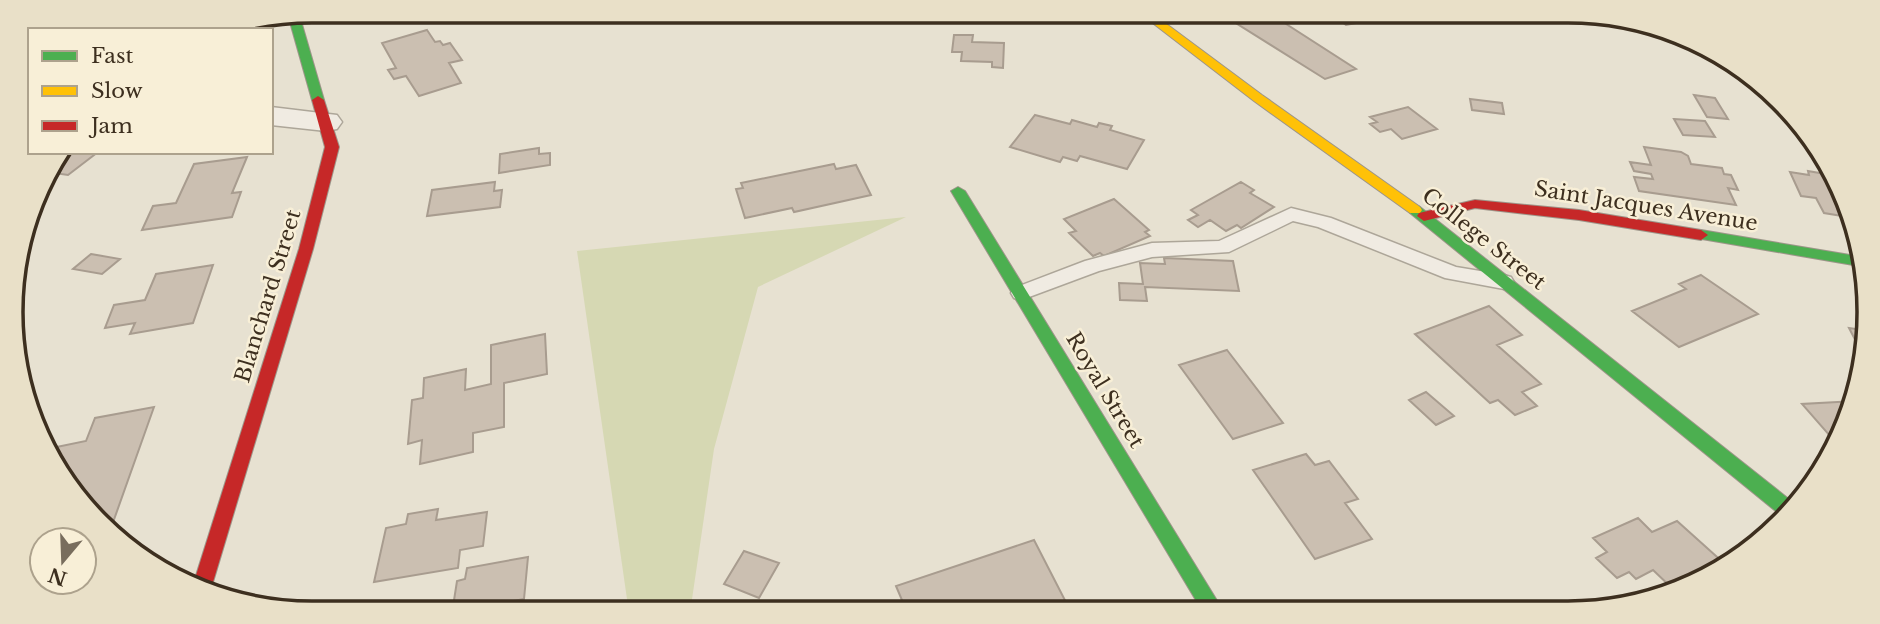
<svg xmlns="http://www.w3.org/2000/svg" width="1880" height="624" font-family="'Libre Baskerville',serif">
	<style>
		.green { fill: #d6d8b3 }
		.building { fill: #cbbfb1; stroke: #a89c8f; stroke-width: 2 }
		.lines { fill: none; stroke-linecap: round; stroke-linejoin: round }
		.lane-casing { stroke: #ada699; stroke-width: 3 }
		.street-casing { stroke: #ada699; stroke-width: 3 }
		.fast-casing { stroke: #9d9589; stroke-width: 2 }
		.slow-casing { stroke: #9d9589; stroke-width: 2 }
		.jam-casing { stroke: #9d9589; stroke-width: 2 }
		.lane { fill: #f0ebe2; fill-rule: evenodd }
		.street { fill: #f0ebe2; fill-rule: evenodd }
		.fast { fill: #4caf50; fill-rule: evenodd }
		.slow { fill: #ffc107; fill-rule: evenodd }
		.jam { fill: #c62828; fill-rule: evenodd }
		.labels { text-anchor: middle; stroke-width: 5; stroke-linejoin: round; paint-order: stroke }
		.street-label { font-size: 21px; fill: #3d2f1f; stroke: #f8efd7 }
		.rim { fill: none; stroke: #3d2f1f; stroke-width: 3.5 }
	</style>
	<rect width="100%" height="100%" fill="#e7e1d1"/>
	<path class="green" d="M 906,217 L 758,287 L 714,449 L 690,613 L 629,613 L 577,251 Z"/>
	<path class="building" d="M 1261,11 L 1266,11 L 1356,69 L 1325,79 L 1231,20 Z
		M 1352,14 L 1362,22 L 1346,25 L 1336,17 Z
		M 427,30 L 435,42 L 440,41 L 443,45 L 450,43 L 462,60 L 449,63 L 461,83 L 419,96 L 406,76 L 394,79 L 388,70 L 396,68 L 382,43 Z
		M 954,35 L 973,35 L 972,42 L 1004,43 L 1003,68 L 992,67 L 992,62 L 961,61 L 962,52 L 952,52 Z
		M 1694,95 L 1715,98 L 1728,119 L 1707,117 Z
		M 1470,99 L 1502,103 L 1504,114 L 1472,110 Z
		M 1408,107 L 1437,129 L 1402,139 L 1391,129 L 1380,132 L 1370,124 L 1377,122 L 1370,117 Z
		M 1035,115 L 1070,124 L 1072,120 L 1097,127 L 1099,123 L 1112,126 L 1110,130 L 1144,140 L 1127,169 L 1080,156 L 1077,161 L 1063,157 L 1060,162 L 1010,147 Z
		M 1674,119 L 1705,121 L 1715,137 L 1683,135 Z
		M 1644,147 L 1681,152 L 1688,156 L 1691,164 L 1722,168 L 1724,174 L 1731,175 L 1738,190 L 1728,188 L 1736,205 L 1639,191 L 1634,177 L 1653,179 L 1651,174 L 1634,171 L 1630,162 L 1651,165 Z
		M 539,148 L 539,154 L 550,153 L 550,165 L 499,173 L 500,154 Z
		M 62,152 L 98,152 L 68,175 L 47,172 Z
		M 247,157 L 232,193 L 241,192 L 232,217 L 142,230 L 153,206 L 176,203 L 194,164 Z
		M 834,164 L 836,169 L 856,165 L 871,195 L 794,212 L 792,208 L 745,218 L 736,189 L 743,188 L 741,183 Z
		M 1808,171 L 1825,174 L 1829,181 L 1836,182 L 1848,217 L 1824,213 L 1816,198 L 1801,196 L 1790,172 L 1809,175 Z
		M 495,182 L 494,191 L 502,190 L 500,207 L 427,216 L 432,190 Z
		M 1241,182 L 1254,190 L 1250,193 L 1274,207 L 1241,228 L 1237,225 L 1226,231 L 1210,220 L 1198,227 L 1188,220 L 1198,215 L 1191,210 Z
		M 1114,199 L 1149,230 L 1145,232 L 1150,236 L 1104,256 L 1100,253 L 1093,256 L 1069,233 L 1076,231 L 1064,219 Z
		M 91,254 L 120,259 L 102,274 L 73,269 Z
		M 1164,258 L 1233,261 L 1239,291 L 1145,287 L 1147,301 L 1120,300 L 1119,283 L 1143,284 L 1140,263 L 1165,264 Z
		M 213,265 L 193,323 L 130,334 L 135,323 L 105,328 L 114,305 L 145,300 L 156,274 Z
		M 1701,275 L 1758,314 L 1679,347 L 1632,311 L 1686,289 L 1679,284 Z
		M 1489,306 L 1522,335 L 1497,345 L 1541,384 L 1522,392 L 1537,406 L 1515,415 L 1498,400 L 1490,403 L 1415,334 Z
		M 1849,328 L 1863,330 L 1862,353 Z
		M 545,334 L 547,374 L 504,383 L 504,427 L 473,433 L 473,452 L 420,464 L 422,440 L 408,444 L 412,400 L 423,398 L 424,378 L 466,369 L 465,390 L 491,384 L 491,345 Z
		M 1227,350 L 1283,423 L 1233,439 L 1179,365 Z
		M 1426,392 L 1454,416 L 1436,425 L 1409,400 Z
		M 1855,401 L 1837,444 L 1802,404 Z
		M 154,407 L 111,528 L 110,528 L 62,480 L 47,449 L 86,441 L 95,418 Z
		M 1306,454 L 1315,465 L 1329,461 L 1358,499 L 1345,503 L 1372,539 L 1315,559 L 1253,470 Z
		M 438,509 L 436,520 L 487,512 L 483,546 L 460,550 L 458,568 L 374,582 L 386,528 L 406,524 L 408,514 Z
		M 1638,518 L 1652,532 L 1677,521 L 1726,565 L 1674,590 L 1653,570 L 1636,579 L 1629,572 L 1617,578 L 1596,558 L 1607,552 L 1593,538 Z
		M 1034,540 L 1071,612 L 907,612 L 896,586 Z
		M 744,551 L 779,563 L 759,598 L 724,584 Z
		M 528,557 L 524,599 L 452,613 L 457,581 L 465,579 L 467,568 Z"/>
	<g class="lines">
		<g class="lane-casing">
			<path id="lane" d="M 1291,208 L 1331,218 L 1456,267 L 1504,275 L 1511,277 L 1514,282 L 1511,287 L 1504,289 L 1445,278 L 1318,227 L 1293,221 L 1229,252 L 1152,257 L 1099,271 L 1021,300 L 1014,298 L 1011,293 L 1014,288 L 1085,261 L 1152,243 L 1219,241 Z"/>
		</g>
		<g class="street-casing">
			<path id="street" d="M 271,107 L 337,115 L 342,122 L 337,129 L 326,131 L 271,125 Z"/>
		</g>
		<g class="fast-casing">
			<path id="fast" d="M 299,14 L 324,100 L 318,104 L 312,100 L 288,15 Z
				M 958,187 L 965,191 L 1224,612 L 1203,612 L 951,191 Z
				M 1415,205 L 1420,207 L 1795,504 L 1783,517 L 1410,213 L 1408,210 L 1410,207 Z
				M 1701,230 L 1862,257 L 1865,267 L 1696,238 L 1694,235 L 1696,232 Z"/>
		</g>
		<g class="slow-casing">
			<path id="slow" d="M 1137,11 L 1149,11 L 1262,95 L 1420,207 L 1422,210 L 1420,213 L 1410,213 L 1254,101 Z"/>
		</g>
		<g class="jam-casing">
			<path id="jam" d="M 318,96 L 324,100 L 339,147 L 313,249 L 210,592 L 193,585 L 299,249 L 325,147 L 312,100 Z
				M 1475,200 L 1579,210 L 1701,230 L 1708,235 L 1701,240 L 1579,220 L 1475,208 L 1424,221 L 1417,216 L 1419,213 Z"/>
		</g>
		<use href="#lane" class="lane"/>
		<use href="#street" class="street"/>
		<use href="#fast" class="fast"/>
		<use href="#slow" class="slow"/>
		<use href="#jam" class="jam"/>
	</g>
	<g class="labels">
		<g class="street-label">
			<text transform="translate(1646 206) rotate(9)" y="7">Saint Jacques Avenue</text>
			<text transform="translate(1484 239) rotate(38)" y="7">College Street</text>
			<text transform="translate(268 296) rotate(-73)" y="7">Blanchard Street</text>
			<text transform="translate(1105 390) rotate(59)" y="7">Royal Street</text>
		</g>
	</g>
	<path d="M0 0H1880V624H0ZM312 23H1568A289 289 0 0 1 1857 312V312A289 289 0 0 1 1568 601H312A289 289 0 0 1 23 312V312A289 289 0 0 1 312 23Z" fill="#e9e0c8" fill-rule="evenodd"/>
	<path class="rim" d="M312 23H1568A289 289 0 0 1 1857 312V312A289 289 0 0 1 1568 601H312A289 289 0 0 1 23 312V312A289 289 0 0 1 312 23Z"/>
	<rect x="28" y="28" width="245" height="126" fill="#f8efd7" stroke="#ada28d" stroke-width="2"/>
	<rect x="42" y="51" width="35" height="10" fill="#4caf50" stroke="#ada28d" stroke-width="2"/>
	<text x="91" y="63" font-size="21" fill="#3d2f1f">Fast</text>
	<rect x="42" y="86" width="35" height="10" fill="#ffc107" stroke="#ada28d" stroke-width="2"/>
	<text x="91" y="98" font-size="21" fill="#3d2f1f">Slow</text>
	<rect x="42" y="121" width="35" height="10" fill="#c62828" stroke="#ada28d" stroke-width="2"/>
	<text x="91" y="133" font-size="21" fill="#3d2f1f">Jam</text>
	<g transform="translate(63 561) rotate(199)"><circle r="33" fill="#f8efd7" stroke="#ada28d" stroke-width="2"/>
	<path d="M0-5L12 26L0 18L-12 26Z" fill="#786d5d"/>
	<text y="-10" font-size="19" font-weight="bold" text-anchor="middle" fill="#3d2f1f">N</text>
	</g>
</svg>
